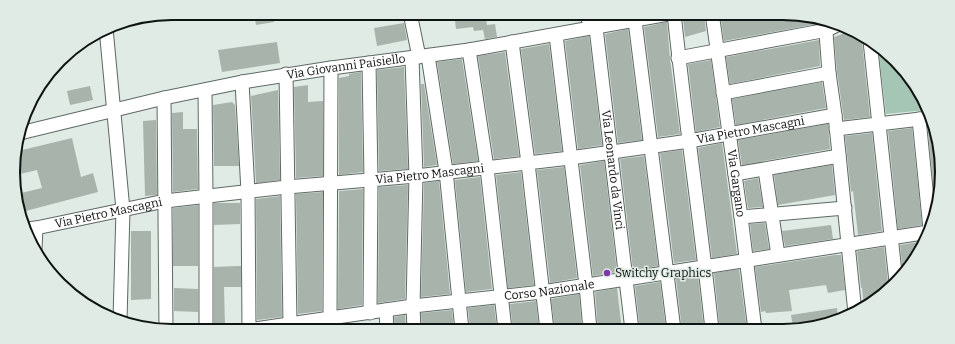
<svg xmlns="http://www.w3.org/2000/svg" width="955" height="344" font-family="Bitter,serif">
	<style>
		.green { fill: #a5c6b4 }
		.building { fill: #a8b3ac }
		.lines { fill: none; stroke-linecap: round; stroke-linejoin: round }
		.minor-casing { stroke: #5f6964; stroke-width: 15 }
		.minor { stroke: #fff; stroke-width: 13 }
		.poi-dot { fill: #8037a9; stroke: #dfebe4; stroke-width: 1.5 }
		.labels { text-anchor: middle; stroke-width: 3; stroke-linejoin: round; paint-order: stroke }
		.street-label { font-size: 12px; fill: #0f1311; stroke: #dfebe4 }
		.poi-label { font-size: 12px; fill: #0f1311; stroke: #dfebe4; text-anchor: start }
		.rim { fill: none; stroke: #0f1311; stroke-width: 2 }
	</style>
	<rect width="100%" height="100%" fill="#dfebe4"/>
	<path class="green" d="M 878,45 L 921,92 L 926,110 L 886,114 Z"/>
	<path class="building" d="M 254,13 L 273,13 L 274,22 L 256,25 Z
		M 454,13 L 485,13 L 487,25 L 495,24 L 497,37 L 485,39 L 483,30 L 474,31 L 473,27 L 456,29 Z
		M 595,13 L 626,13 L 598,19 Z
		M 720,13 L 783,13 L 817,18 L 817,24 L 724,41 Z
		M 704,15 L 706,31 L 685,37 L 683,19 Z
		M 667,22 L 670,59 L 680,134 L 658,137 L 644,27 Z
		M 404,23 L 407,40 L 377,46 L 374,28 Z
		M 628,29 L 642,140 L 618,143 L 605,34 Z
		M 850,31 L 863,37 L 862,42 L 870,117 L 844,120 L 837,72 L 834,37 Z
		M 589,36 L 602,145 L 578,149 L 565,41 Z
		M 819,40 L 820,66 L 730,84 L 726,57 Z
		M 277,42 L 280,63 L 222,72 L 218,50 Z
		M 549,44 L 562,151 L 535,154 L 521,49 Z
		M 505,52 L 519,156 L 494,159 L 478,56 Z
		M 462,59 L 478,161 L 453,164 L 437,62 Z
		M 711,60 L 720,127 L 696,132 L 688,64 Z
		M 404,67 L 408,169 L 379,171 L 377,70 Z
		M 361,72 L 363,172 L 339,175 L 339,78 L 349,76 L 349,74 Z
		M 822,82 L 826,108 L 736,125 L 732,99 Z
		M 421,84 L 424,84 L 437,165 L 424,167 Z
		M 308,85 L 308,102 L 323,101 L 323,176 L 296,178 L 294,87 Z
		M 90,86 L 93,100 L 70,105 L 67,91 Z
		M 278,90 L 280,180 L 256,183 L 251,96 Z
		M 232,102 L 235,105 L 239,166 L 214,166 L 213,105 Z
		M 183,112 L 183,129 L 197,129 L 198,189 L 173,192 L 172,113 Z
		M 156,120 L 157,195 L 145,196 L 143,121 Z
		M 828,124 L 830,149 L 742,165 L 738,140 Z
		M 912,128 L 922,225 L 898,229 L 888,131 Z
		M 933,128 L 941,151 L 936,213 L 928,130 Z
		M 872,133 L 882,231 L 858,235 L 853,191 L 851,192 L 845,136 Z
		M 72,138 L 81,177 L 93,173 L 98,192 L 18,213 L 17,194 L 42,188 L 37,170 L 16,175 L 14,152 Z
		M 722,143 L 737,254 L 712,258 L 698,148 Z
		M 682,150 L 696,260 L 674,263 L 660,153 Z
		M 644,156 L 658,266 L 633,270 L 620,159 Z
		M 604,161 L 617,272 L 593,276 L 580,165 Z
		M 832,165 L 835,195 L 778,205 L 774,175 Z
		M 564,167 L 577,278 L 550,283 L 537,170 Z
		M 521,172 L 534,285 L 508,288 L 496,175 Z
		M 480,177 L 492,289 L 466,292 L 455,180 Z
		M 758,178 L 763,207 L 748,208 L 744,181 Z
		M 439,181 L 450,294 L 421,297 L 424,183 Z
		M 408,185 L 405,299 L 378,303 L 379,187 Z
		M 363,189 L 362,305 L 338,309 L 339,191 Z
		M 323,192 L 322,311 L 298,314 L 296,194 Z
		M 280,196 L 282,317 L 257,320 L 256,199 Z
		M 214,203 L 240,203 L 240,224 L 214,225 Z
		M 198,205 L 198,266 L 173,266 L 173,208 Z
		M 765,223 L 769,249 L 753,251 L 750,224 Z
		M 831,225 L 833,239 L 785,246 L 782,231 Z
		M 131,231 L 151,231 L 151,299 L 131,300 Z
		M 925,241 L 921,252 L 903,273 L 900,245 Z
		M 884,247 L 888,283 L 891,288 L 888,291 L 864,307 L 862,288 L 861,288 L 857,252 L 858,251 Z
		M 835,255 L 841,255 L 845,290 L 828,293 L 826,285 L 789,290 L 792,311 L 766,313 L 765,311 L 761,312 L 755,267 Z
		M 237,266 L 241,266 L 241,287 L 224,287 L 225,326 L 214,326 L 214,267 Z
		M 739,269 L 747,330 L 720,330 L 714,273 Z
		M 698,276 L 704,330 L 682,330 L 676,279 Z
		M 660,282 L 666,330 L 640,330 L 635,286 Z
		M 174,288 L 198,289 L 198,312 L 174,311 Z
		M 617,288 L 622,330 L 598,330 L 595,292 Z
		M 579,294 L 582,330 L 555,330 L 551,299 Z
		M 536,301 L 539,330 L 513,330 L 510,304 Z
		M 494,305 L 497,330 L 470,330 L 468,308 Z
		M 837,308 L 838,319 L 804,330 L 797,330 L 797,327 L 793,327 L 791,315 Z
		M 452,310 L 454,330 L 422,330 L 421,313 Z
		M 405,315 L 406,330 L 395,331 L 394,317 Z"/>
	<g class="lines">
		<g class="minor-casing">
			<g id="minor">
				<path d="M 410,13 L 419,57"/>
				<path id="s1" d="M 587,13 L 588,19 L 596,28 L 632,330"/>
				<path d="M 634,13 L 674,330"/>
				<path d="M 674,13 C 685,119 701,224 712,330"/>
				<path id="s2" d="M 712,13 L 741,217 L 755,330"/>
				<path d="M 825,19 L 829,73 L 835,115 L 855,313"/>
				<path d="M 106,28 L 123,210 L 120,320"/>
				<path d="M 556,35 L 586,285 L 590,330"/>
				<path d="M 870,41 L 896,282"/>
				<path d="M 512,42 L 528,163 L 547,330"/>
				<path d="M 469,50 L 487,168 L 505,330"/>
				<path d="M 428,56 L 446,171 L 462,330"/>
				<path d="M 412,58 L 416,176 L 413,306 L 414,330"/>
				<path d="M 678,58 L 827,30 L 837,25"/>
				<path d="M 369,63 L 371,180 L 370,313"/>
				<path d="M 286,74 L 290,323"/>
				<path d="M 242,82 L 248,192 L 249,329"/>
				<path d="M 205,90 L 206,196 L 206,331"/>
				<path d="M 723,93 L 829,73"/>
				<path d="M 164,98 L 166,330"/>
				<path d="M 919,119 L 930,229"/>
				<path d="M 836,129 L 929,118"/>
				<path id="s3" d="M 20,133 L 164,98 L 242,82 L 331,68 L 469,50 L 674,13"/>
				<path d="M 765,170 L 778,255"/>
				<path d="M 735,174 L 839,156"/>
				<path d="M 741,217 L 845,208"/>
				<path id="s4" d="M 26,229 L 36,228 L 165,201 L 287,187 L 416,176 L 570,158 L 689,141 L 835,115"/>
				<path d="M 35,249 L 36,228"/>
				<path d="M 386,310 L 387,331"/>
				<path d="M 330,319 L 331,68"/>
				<path id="s5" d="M 240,331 L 413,306 L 542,292 L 929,232"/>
			</g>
		</g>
		<use href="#minor" class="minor"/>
	</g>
	<circle class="poi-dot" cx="607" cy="273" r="4"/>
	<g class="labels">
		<g class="street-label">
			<text dy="4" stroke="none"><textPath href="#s3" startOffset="333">Via Giovanni Paisiello</textPath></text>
			<text dy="4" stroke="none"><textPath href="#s4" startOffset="732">Via Pietro Mascagni</textPath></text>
			<text dy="4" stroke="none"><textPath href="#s1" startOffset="161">Via Leonardo da Vinci</textPath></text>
			<text dy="4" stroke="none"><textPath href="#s4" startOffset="408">Via Pietro Mascagni</textPath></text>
			<text dy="4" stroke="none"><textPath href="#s2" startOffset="172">Via Gargano</textPath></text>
			<text dy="4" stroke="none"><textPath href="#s4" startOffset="84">Via Pietro Mascagni</textPath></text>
			<text dy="4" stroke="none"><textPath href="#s5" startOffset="312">Corso Nazionale</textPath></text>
		</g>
		<g class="poi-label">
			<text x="615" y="277">Switchy Graphics</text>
		</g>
	</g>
	<path d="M0 0H955V344H0ZM172 20H783A152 152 0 0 1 935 172V172A152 152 0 0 1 783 324H172A152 152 0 0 1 20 172V172A152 152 0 0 1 172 20Z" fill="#dfebe4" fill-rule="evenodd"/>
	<path class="rim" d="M172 20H783A152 152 0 0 1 935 172V172A152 152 0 0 1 783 324H172A152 152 0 0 1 20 172V172A152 152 0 0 1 172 20Z"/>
</svg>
